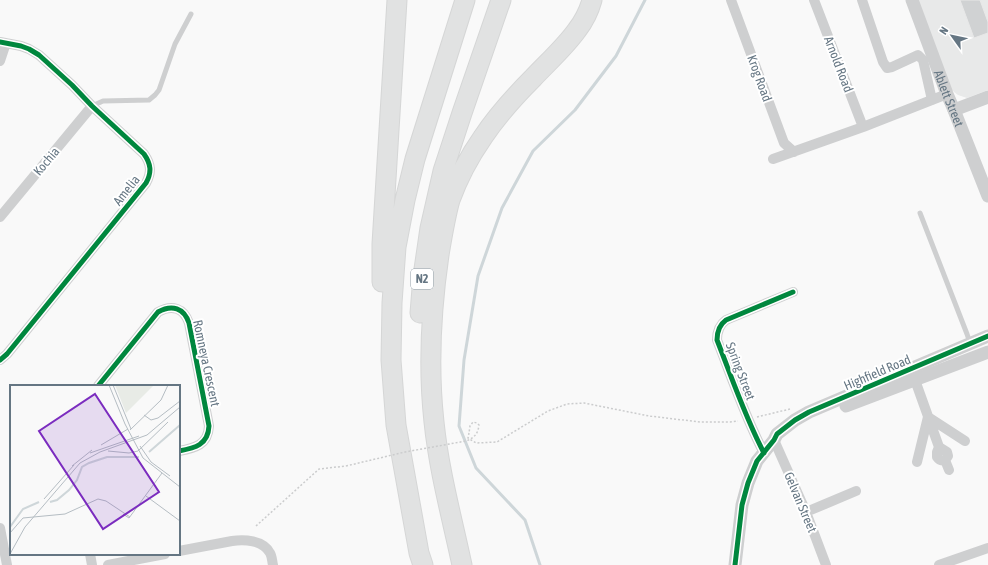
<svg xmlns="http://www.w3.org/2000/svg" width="988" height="565" font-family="'Asap Condensed',sans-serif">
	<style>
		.built { fill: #e8e9e9 }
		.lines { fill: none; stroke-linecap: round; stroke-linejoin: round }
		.stream { stroke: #ced6d9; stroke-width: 3 }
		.building { fill: #d0d2d3; stroke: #e8e8e8 }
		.motorway-casing { stroke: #d5d6d6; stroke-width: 21 }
		.path { stroke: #cbcccd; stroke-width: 1.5; stroke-dasharray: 2 2; stroke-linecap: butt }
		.service { stroke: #cecfd0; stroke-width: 5 }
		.minor { stroke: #cecfd0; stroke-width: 10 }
		.tertiary { stroke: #cecfd0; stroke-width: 13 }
		.motorway { stroke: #e1e2e2; stroke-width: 19 }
		.path-bridge { stroke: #cbcccd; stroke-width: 1.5; stroke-dasharray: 2 2; stroke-linecap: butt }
		.cycleway-casing { stroke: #fff; stroke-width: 8 }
		.cycleway { stroke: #00873e; stroke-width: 5 }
		.labels { text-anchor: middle; stroke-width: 4; stroke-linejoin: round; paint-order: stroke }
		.shield { fill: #fff; stroke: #939fa8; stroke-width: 1 }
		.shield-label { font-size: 12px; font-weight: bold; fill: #657683 }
		.street-label { font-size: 13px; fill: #657683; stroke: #fff }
		.inset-river { fill: none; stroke: #ced6d9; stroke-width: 2 }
		.inset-road { fill: none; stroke: #b5bdc3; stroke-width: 1 }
		.view { fill: #7b2cbf; fill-opacity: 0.15; stroke: #7b2cbf; stroke-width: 2 }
		.inset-edge { fill: none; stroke: #657683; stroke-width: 2 }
	</style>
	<rect width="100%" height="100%" fill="#f9f9f9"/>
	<path class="built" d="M 917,0 L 988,0 L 988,90 L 967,98 L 958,95 L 949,88 Z"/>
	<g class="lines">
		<path class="stream" d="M 540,565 L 525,520 L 476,468 L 459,426 L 464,360 L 478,276 L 502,208 L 533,151 L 575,110 L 616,56 L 645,0"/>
	</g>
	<path class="building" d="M 960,0 L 980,0 L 988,22 L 988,33 L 974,38 Z"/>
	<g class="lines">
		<g class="motorway-casing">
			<path id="motorway" d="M 382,282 L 382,244 L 397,0
				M 420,313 L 423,276 L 430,228 L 443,171 L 462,113 L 501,0
				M 423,565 L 419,553 L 396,425 L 391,360 L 392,303 L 396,247 L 405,200 L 415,159 L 465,0
				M 462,565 C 452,518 439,471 434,422 C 428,367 431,310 439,255 C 442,237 445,218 450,200 C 458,178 469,157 483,137 C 497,116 515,96 533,78 C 547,63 565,47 577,30 C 584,21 589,11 592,0"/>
		</g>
		<path class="path" d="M 757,417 L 790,409
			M 469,433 L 468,438 L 476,443 L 497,442 L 548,411 L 567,404 L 584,403 L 649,416 L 700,422 L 730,422 L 738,421
			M 256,526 L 319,469 L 346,466"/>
		<path class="service" d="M 92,106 L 103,101 L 149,100 L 155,95 L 159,90 L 175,44 L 191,14
			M 920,213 L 967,334 L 970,343"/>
		<path class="minor" d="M 731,0 L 784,143 L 794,152
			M 814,0 L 863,127
			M 862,0 L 883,62 L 887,68 L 892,67 L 918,55 L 923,60 L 932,100
			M 0,42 L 21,46 L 29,49 L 39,55 L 72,85 L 92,106 L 144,154 C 151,164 152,172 146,183 L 7,354 L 0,360
			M 0,61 L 6,43
			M 773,159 L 863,127 L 947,94
			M 0,217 L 92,106
			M 915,380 L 939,447 L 947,452 L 948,456 L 945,460 L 949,470
			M 98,386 L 158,312 C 172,304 184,308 189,323 L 209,426 C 208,445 195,448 179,451
			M 774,440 L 806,512 L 826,565
			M 939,447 L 937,452 L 937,457 C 939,460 942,461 945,460
			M 764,453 C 745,417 732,378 717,340 C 717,332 719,325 726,320 L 793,292
			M 917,462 L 928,417 L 965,441
			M 806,512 L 856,491
			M 0,528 L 7,565
			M 179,551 L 232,541 C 244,539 263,540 270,553 C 272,556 272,561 273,565
			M 90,554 L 92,565
			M 108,565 L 165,554
			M 939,565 L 988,548"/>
		<g class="tertiary">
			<path id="s1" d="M 912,0 L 947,94 L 954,110 L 988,196"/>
			<path d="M 954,110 L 988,97"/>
			<path d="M 846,406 L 988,352"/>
			<path d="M 735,565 L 742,505 L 748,483 L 757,461 L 774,440 L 777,434 L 795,420 L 809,412 L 988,336"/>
		</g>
		<use href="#motorway" class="motorway"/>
		<path class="path-bridge" d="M 346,466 L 405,452 L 466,441 C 474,438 478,434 479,425 L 477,423 L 473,422 L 470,426 L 469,433"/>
		<g class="cycleway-casing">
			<path id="cycleway" d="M 0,42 L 21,46 L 29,49 L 39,55 L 72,85 L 92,106 L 144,154 C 151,164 152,172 146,183 L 7,354 L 0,360
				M 98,386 L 158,312 C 172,304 184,308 189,323 L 209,426 C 208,445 195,448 179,451
				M 764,453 C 745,417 732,378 717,340 C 717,332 719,325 726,320 L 793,292
				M 735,565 L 742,505 L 748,483 L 757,461 L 774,440 L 777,434 L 795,420 L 809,412 L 988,336"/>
		</g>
		<use href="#cycleway" class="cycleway"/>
	</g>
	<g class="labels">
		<rect class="shield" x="411" y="269" width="22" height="20" rx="3"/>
		<g class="shield-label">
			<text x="422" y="283">N2</text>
		</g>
		<g class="street-label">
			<text transform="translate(839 64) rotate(69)" y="5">Arnold Road</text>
			<text transform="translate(760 78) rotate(70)" y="5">Krog Road</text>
			<text dy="5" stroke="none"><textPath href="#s1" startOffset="105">Ablett Street</textPath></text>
			<text transform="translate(46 161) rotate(-50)" y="5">Kochia</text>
			<text transform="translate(126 190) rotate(-52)" y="5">Amelia</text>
			<text transform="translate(207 363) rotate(78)" y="5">Romneya Crescent</text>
			<text transform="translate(741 371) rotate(69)" y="5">Spring Street</text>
			<text transform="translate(877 372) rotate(-23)" y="5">Highfield Road</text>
			<text transform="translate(801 502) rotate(67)" y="5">Gelvan Street</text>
		</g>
	</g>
	<g transform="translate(10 385)">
		<rect width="170" height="170" fill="#f9f9f9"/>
		<path d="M 105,0 L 144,0 L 116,28 Z" fill="#e8ebe6"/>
		<path class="inset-river" d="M 139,67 L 170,40M 40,117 L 47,115 L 59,105 L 67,95 L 72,82 L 79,78 L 97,72 L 129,72M 0,142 L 13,124 L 29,117"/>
		<path class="inset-road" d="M 99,0 L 115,39 L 133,73 L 170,102M 103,0 L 121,44M 134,30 L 141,35 L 148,33 L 170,16M 120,45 L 151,15 L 158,0M 91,60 L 118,44M 130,61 L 141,77 L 160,91M 98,66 L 119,68 L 128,66 L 158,37M 80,68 L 129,51M 62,81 L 82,65M 136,111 L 170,136M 34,114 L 64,80M 113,129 L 119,133 L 152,88M 0,148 L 13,133 L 55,129 L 88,114 L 96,116 L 120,132M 0,169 L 15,142 L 70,78 L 90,67 L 137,50 L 170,22"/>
		<path class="view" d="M 85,9 L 149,107 L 93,144 L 29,46 Z"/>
		<rect width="170" height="170" class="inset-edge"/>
	</g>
	<g transform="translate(952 36) rotate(303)" stroke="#ffffff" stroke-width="3" paint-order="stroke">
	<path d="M0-3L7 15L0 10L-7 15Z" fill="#657683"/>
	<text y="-6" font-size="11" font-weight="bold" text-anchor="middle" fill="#657683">N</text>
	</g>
</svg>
